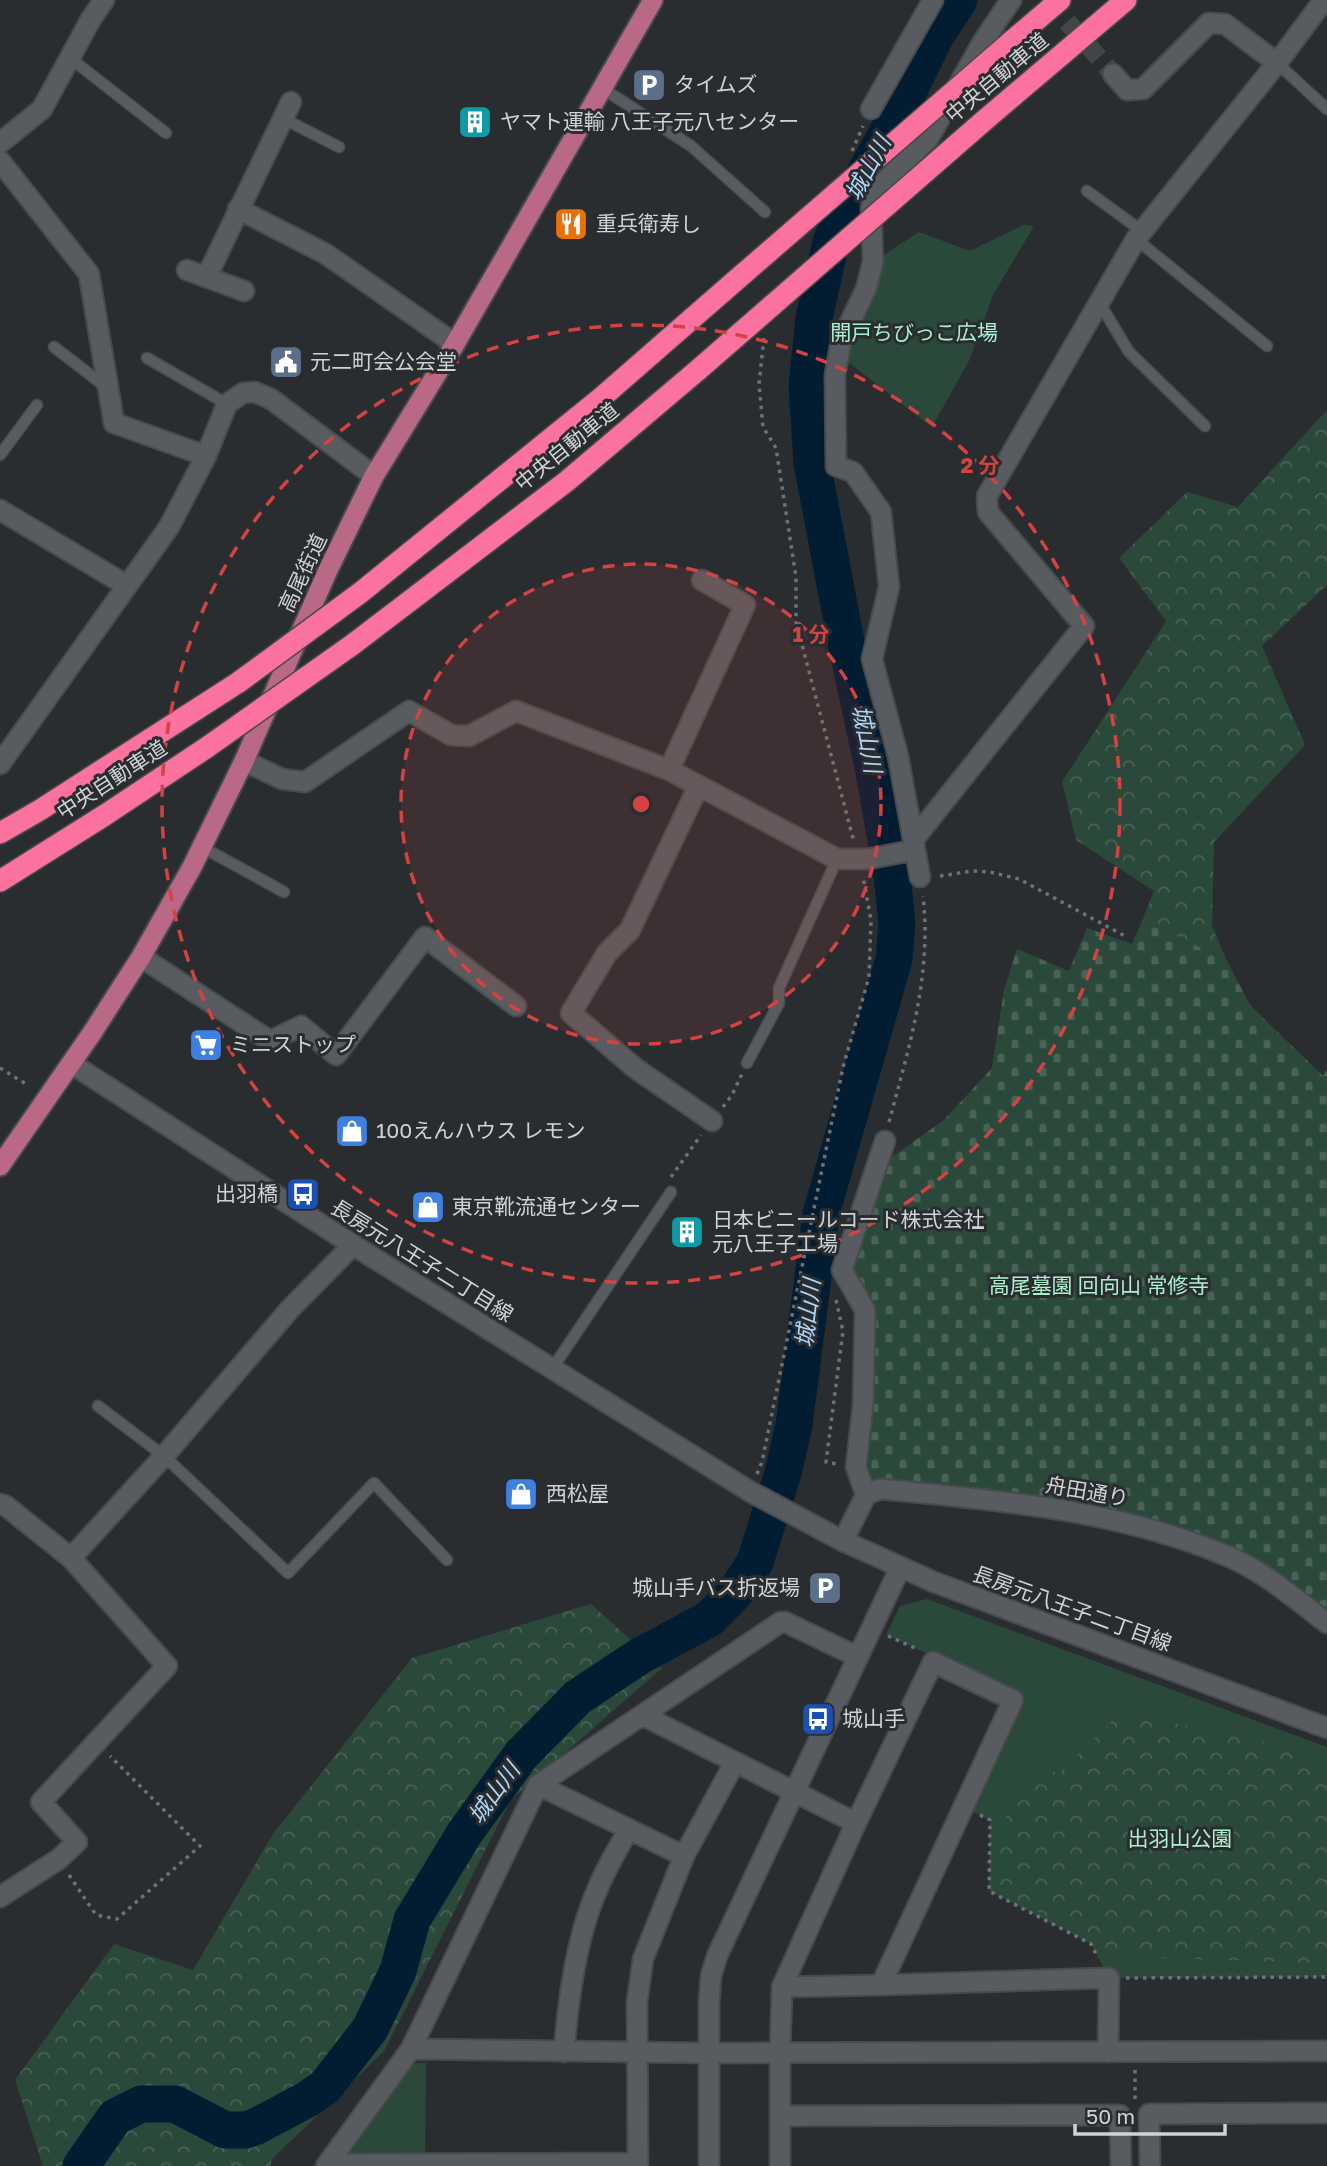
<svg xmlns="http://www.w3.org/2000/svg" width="1327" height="2166" font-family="'Golos Text','Noto Sans JP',sans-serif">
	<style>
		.green { fill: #2b493b }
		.forest { fill: url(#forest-crowns) }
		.cemetery { fill: url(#cemetery-stones) }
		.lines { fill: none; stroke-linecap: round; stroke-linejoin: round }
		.river { stroke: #021d31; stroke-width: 37 }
		.minor-tunnel { stroke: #424649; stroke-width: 19; stroke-dasharray: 19 10; stroke-linecap: butt }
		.service-casing { stroke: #474a4d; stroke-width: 13 }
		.minor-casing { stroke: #474a4d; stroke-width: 23 }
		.tertiary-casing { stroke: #474a4d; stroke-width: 23 }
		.primary-casing { stroke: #474a4d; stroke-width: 23 }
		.motorway-casing { stroke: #474a4d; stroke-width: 24 }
		.path { stroke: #6f7275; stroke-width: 3.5; stroke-dasharray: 3.5 5; stroke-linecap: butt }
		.service { stroke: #585c60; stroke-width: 10 }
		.minor { stroke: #585c60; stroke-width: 19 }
		.tertiary { stroke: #585c60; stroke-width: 19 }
		.primary { stroke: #b96985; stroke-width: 19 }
		.motorway { stroke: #fa729d; stroke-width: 21 }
		.motorway-bridge-casing { stroke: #474a4d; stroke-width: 24; stroke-linecap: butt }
		.motorway-bridge { stroke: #fa729d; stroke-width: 21 }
		.ring { fill: none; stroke: #d54242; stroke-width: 3.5; stroke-dasharray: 12 9 }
		.labels { text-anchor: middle; stroke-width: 6; stroke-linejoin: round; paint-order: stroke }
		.street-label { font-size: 21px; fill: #d0d2d4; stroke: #292d30 }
		.poi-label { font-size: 21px; fill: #d0d2d4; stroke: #292d30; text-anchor: start }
		.park-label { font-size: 21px; fill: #acefce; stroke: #292d30 }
		.water-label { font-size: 23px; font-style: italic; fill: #add7f9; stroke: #292d30 }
		.centre { fill: #d54242; stroke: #292d30; stroke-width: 3.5 }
		.ring-label { font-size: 21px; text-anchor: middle; font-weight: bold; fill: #d54242; stroke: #292d30; stroke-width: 6; stroke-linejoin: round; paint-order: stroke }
	</style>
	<defs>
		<pattern id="forest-crowns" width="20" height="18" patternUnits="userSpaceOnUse" patternTransform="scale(1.75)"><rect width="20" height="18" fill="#2b493b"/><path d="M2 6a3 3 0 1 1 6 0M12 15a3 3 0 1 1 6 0" fill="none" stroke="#496256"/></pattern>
		<pattern id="cemetery-stones" width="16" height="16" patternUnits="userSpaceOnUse" patternTransform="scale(1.75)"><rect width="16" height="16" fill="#2b493b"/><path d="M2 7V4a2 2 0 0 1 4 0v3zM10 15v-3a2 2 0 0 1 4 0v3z" fill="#496256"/></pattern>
	</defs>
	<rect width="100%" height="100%" fill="#292d30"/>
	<path class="green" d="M 1023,225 L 1034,226 L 993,295 L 970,359 L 932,427 L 839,355 L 873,262 L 919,232 L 970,251 Z
		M 927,1599 L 1327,1747 L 1327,1977 L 1109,1978 L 1091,1944 L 989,1891 L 990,1820 L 963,1807 L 1013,1700 L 928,1654 L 886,1635 L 900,1606 Z
		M 426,2063 L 425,2163 L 329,2164 L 400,2064 Z"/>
	<path class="forest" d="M 1327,410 L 1327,585 L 1262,646 L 1305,745 L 1214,842 L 1212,926 L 1226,959 L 1142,921 L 1154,891 L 1076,840 L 1062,782 L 1166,621 L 1119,558 L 1187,492 L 1238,507 Z
		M 591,1604 L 662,1668 L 510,1801 L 384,2051 L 272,2159 L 271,2166 L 43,2166 L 15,2080 L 114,1944 L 193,1970 L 273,1834 L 412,1658 Z
		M 1121,1712 L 1273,1743 L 1327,1767 L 1327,1963 L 1123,1957 L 990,1887 L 1015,1778 L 1061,1771 Z"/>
	<path class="cemetery" d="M 1142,921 L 1226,959 L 1250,1005 L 1323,1076 L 1327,1069 L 1327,1623 L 1270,1579 L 1135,1524 L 862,1482 L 870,1395 L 848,1266 L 872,1171 L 944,1120 L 992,1068 L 1004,990 L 1017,949 L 1069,971 L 1087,928 L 1132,944 Z"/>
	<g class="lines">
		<path class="river" d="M 81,2166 L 115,2117 L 141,2104 L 175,2104 L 225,2130 L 246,2130 L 257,2126 L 306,2100 L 325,2087 L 370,2029 L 398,1971 L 412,1920 L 464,1834 L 521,1755 L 578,1697 L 640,1656 L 709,1619 L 735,1593 L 755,1562 L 783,1473 L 794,1425 L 821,1214 L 894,959 L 897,924 L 892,874 L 874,772 L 847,647 L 812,463 L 807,386 L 814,318 L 831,242 L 850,200 L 897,115 L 935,37 L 959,0"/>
		<path class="minor-tunnel" d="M 1048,0 L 1113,74"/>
		<g class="service-casing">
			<path id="service" d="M 70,58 L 166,133
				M 1277,63 L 1327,109
				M 602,88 L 691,146 L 765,212
				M 284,119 L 339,147
				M 1087,191 L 1142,231
				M 1136,239 L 1267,346
				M 1099,302 L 1129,352 L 1205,426
				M 54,347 L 106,387
				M 147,358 L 227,404
				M 0,455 L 37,405
				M 202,847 L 284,892
				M 747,1063 L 779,1003 L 779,988 L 837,859
				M 552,1369 L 671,1192
				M 98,1406 L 164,1456 L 288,1573 L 374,1483 L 447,1560"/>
		</g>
		<g class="minor-casing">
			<path id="minor" d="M 1113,74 L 1127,90 L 1143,89 L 1209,23 L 1225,24 L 1277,63
				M 871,109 L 933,0
				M 0,143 L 42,109 L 91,19 L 104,0
				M 0,161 L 89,274 L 114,423 L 206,456
				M 238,209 L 326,254 L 455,344
				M 187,270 L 244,291
				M 207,276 L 291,102
				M 0,510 L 126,585
				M 244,761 L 282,779 L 305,782 L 409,711 L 451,735 L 469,736 L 516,711 L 669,770 L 837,859 L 868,859 L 914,850
				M 0,764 L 169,527 L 206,456 L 227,404 L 243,393 L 255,392 L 271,399 L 374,476
				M 669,770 L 745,605 L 702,580
				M 698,787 L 630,930 L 607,953 L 571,1013 L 635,1068 L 712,1121
				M 914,839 L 1084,626 L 988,512 L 987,496 L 1136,239 L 1277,63 L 1324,0
				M 920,877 L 898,756 L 872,659 L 889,587 L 881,512 L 853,472 L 836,466 L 835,375 L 841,341 L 866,289 L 873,262 L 871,207 L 882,184 L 928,139 L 984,40 L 1011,0
				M 141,957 L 270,1041 L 301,1026 L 336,1055 L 425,937 L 516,1006
				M 866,1495 L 856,1467 L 863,1405 L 865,1310 L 842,1270 L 885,1141
				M 0,1504 L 6,1506 L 71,1558 L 167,1666 L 41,1802 L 77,1842 L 59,1859 L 0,1897
				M 843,1541 L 866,1495 L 880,1489 C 995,1500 1112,1509 1220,1553 C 1260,1568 1293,1597 1327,1623
				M 71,1558 L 164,1456 L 290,1309 L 353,1245
				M 642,1715 L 856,1823
				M 538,1785 L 684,1856
				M 881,1985 L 1109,1978 L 1108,2052
				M 411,2049 L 709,2053
				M 564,2052 C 568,2000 576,1936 598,1888 C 606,1868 618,1849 628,1830
				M 780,2116 L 1120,2115 L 1121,2166
				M 329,2164 L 638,2163
				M 326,2166 L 411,2049 L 538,1785 L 781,1622 L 785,1622 L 858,1657
				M 638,2166 L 637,2002 L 643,1959 L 684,1856 L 735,1762
				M 780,2166 L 780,2052 L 782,1987 L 881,1985 L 1013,1700 L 933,1662 L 856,1823 L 782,1987
				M 1150,2166 L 1149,2114 L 1327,2113"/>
		</g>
		<g class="tertiary-casing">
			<path id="tertiary" d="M 72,1064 L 353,1245 L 751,1492 L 843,1541 L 934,1582 L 1327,1728
				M 709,2053 L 1327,2051
				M 709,2166 L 709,2002 L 711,1976 L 717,1956 L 900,1568"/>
		</g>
		<g class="primary-casing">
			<path id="primary" d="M 0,1166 L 92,1033 L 141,957 L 192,867 L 244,761 L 328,570 L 374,476 L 455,344 L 653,0"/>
		</g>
		<g class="motorway-casing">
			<path id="motorway" d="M 1013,40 L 1060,0
				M 986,119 L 1126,0
				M 360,593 L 601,398 L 735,281
				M 352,645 L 567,481 L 698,370
				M 0,833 L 40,810 L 239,682
				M 0,881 L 105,815 L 206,748"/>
		</g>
		<path class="path" d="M 852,151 L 863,126
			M 764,338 L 759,384 L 763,427 L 776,448 L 796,577 L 796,622 L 854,842
			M 940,876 L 972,871 L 990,872 L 1019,879 L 1125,936
			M 0,1068 L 26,1084
			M 723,1107 L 732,1095 L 742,1074
			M 889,1122 C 909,1047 932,975 923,896
			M 671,1177 L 701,1135
			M 836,1300 L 843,1331 L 826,1462 L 837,1464
			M 757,1474 L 762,1462 L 843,1067 L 869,977 L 871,920 L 863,877
			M 888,1636 L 919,1650
			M 980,1815 L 990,1820 L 989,1891 L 1091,1944 L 1098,1958
			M 69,1875 L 96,1915 L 117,1919 L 200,1846 L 110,1756
			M 1126,1978 L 1327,1977
			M 1135,2070 L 1135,2101"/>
		<use href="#service" class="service"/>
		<use href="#minor" class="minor"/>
		<use href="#tertiary" class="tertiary"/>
		<use href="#primary" class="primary"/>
		<use href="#motorway" class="motorway"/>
		<g class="motorway-bridge-casing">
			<path id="motorway-bridge" d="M 735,281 L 1013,40
				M 698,370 L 986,119
				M 239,682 L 360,593
				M 206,748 L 352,645"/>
		</g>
		<use href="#motorway-bridge" class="motorway-bridge"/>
	</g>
	<circle cx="641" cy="804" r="240" fill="#d54242" fill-opacity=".12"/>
	<g class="ring">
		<circle cx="641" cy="804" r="240"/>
		<circle cx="641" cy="804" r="479"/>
	</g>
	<defs>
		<g id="parking-square" transform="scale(1.75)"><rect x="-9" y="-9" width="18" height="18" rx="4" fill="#5c6f8a" stroke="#292d30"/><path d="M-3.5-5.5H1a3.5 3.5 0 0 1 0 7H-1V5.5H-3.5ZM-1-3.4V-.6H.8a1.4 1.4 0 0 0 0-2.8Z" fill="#fff"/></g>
		<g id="building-square" transform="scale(1.75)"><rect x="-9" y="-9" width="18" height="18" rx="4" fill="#0f9aa8" stroke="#292d30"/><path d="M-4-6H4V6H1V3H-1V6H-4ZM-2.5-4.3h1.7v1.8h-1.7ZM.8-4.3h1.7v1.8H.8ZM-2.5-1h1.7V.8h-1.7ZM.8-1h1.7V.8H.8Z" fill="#fff"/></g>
		<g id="restaurant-square" transform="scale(1.75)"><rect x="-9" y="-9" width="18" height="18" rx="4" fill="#e8710a" stroke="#292d30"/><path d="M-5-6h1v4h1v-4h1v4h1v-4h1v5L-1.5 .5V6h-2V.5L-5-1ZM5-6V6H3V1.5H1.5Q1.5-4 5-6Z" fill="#fff"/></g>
		<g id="civic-square" transform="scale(1.75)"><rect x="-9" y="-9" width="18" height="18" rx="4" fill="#5c6f8a" stroke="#292d30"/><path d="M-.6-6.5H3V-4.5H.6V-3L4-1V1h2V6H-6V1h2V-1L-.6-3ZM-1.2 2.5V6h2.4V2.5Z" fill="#fff"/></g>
		<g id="supermarket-square" transform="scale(1.75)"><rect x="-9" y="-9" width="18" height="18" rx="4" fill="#3f7fe0" stroke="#292d30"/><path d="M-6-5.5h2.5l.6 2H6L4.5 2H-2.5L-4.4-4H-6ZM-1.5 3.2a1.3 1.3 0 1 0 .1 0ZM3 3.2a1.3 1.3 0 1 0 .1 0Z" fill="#fff"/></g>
		<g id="shop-square" transform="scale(1.75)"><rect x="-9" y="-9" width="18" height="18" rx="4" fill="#3f7fe0" stroke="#292d30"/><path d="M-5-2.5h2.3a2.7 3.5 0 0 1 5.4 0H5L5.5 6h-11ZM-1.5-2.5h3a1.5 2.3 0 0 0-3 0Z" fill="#fff"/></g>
		<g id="bus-square" transform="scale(1.75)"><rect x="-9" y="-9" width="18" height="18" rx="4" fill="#1a4fb4" stroke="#292d30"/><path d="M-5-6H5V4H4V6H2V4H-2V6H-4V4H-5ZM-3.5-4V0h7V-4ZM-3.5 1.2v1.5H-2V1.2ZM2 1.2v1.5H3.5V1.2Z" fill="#fff"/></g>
	</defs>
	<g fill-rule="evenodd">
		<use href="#parking-square" x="649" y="85"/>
		<use href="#building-square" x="475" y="122"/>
		<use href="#restaurant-square" x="571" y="224"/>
		<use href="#civic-square" x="286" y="362"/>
		<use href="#supermarket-square" x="206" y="1045"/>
		<use href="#shop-square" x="352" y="1131"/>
		<use href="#bus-square" x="303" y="1194"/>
		<use href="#shop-square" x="428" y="1207"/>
		<use href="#building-square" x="687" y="1232"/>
		<use href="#shop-square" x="521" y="1494"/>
		<use href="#parking-square" x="825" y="1588"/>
		<use href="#bus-square" x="818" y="1719"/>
	</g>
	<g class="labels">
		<g class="street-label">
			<text transform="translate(997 78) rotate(-40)" y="7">中央自動車道</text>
			<text transform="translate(567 447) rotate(-39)" y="7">中央自動車道</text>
			<text transform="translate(303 573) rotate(-65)" y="7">高尾街道</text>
			<text transform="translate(112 780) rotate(-33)" y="7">中央自動車道</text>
			<text transform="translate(422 1261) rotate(32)" y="7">長房元八王子二丁目線</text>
			<text transform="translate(1087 1492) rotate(10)" y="7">舟田通り</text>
			<text transform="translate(1072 1609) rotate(20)" y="7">長房元八王子二丁目線</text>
		</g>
		<g class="poi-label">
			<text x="674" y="92">タイムズ</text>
			<text x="500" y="129">ヤマト運輸 八王子元八センター</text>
			<text x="596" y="231">重兵衛寿し</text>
			<text x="310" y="369">元二町会公会堂</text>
			<text x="230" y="1052">ミニストップ</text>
			<text x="376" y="1138">100えんハウス レモン</text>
			<text x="278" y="1201" text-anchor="end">出羽橋</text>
			<text x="452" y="1214">東京靴流通センター</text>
			<text x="712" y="1227">日本ビニールコード株式会社<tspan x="712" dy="24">元八王子工場</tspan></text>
			<text x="546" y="1501">西松屋</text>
			<text x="800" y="1595" text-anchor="end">城山手バス折返場</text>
			<text x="842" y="1726">城山手</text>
		</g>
		<g class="park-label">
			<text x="914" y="340">開戸ちびっこ広場</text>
			<text x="1099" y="1293">高尾墓園 回向山 常修寺</text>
			<text x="1180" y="1846">出羽山公園</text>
		</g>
		<g class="water-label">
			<text transform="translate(868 168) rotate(-62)" y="8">城山川</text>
			<text transform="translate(867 739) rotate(79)" y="8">城山川</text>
			<text transform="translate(808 1313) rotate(-83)" y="8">城山川</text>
			<text transform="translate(494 1793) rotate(-54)" y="8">城山川</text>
		</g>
	</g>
	<circle cx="641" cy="804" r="10" class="centre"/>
	<g class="ring-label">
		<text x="980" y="473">2 分</text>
		<text x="811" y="642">1 分</text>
	</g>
	<path d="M1075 2124v10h150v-10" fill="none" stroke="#d0d2d4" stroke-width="3.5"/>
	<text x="1086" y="2124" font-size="21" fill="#d0d2d4" stroke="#292d30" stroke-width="5" paint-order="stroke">50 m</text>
</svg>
